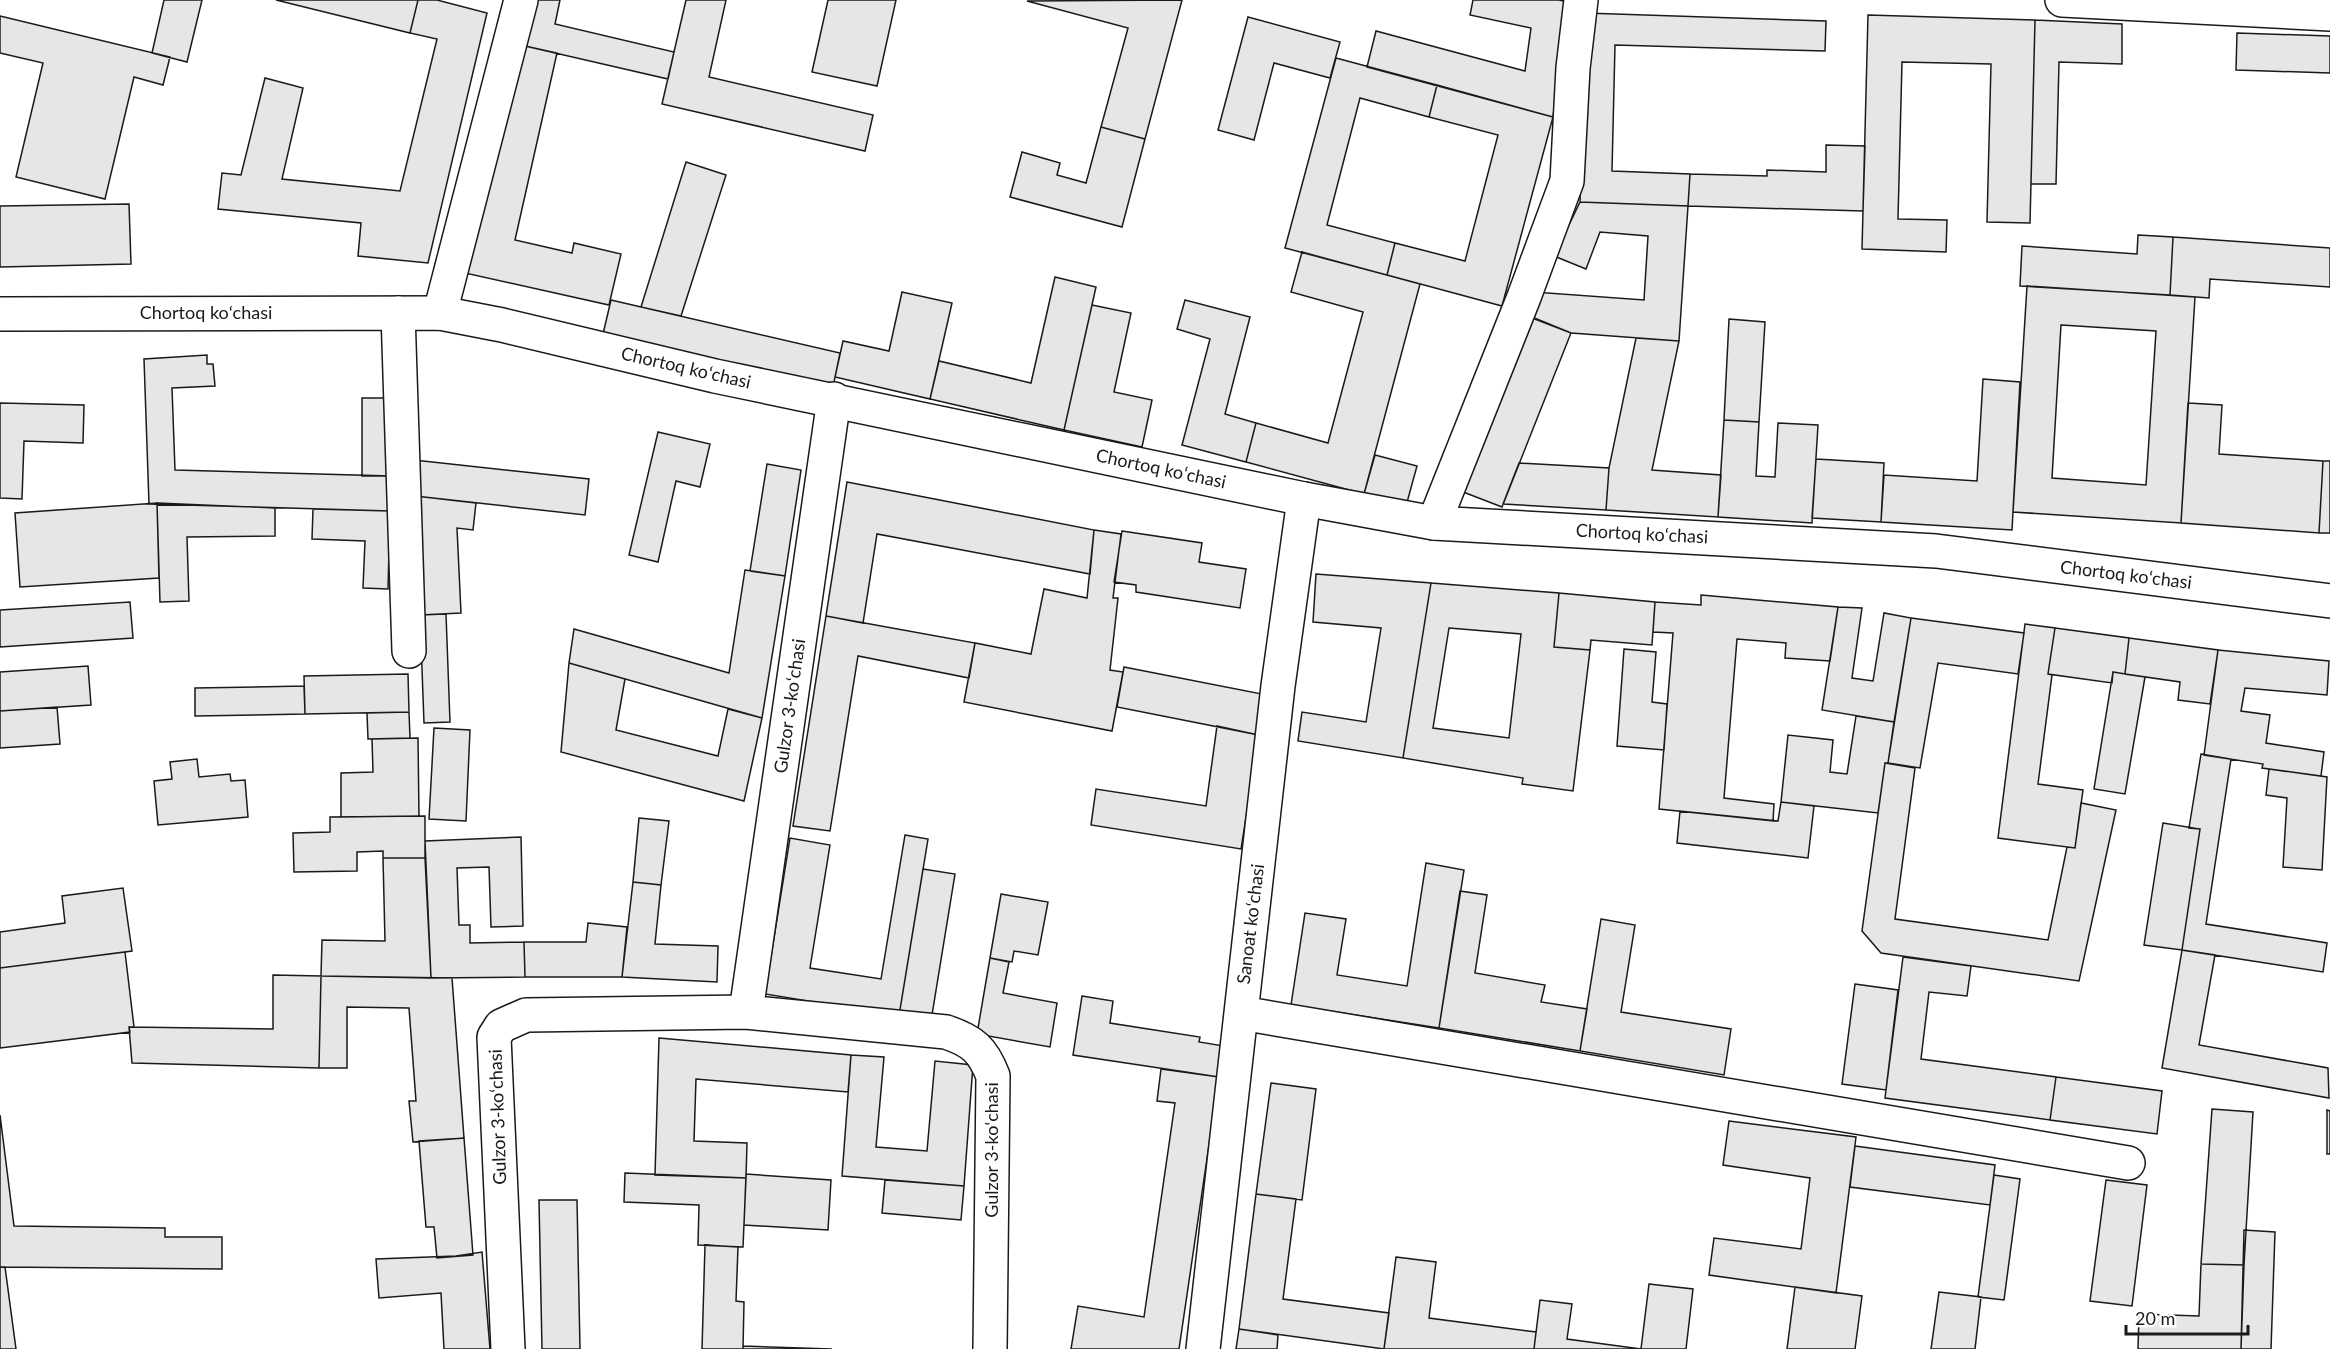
<svg xmlns="http://www.w3.org/2000/svg" width="2330" height="1349" font-family="Lato,sans-serif">
	<style>
		.building { fill: #e6e6e6; stroke: #1a1a1a; stroke-width: 1.5; fill-rule: evenodd }
		.lines { fill: none; stroke-linecap: round; stroke-linejoin: round }
		.street-casing { stroke: #1a1a1a; stroke-width: 36 }
		.secondary-casing { stroke: #1a1a1a; stroke-width: 36 }
		.street { stroke: #fff; stroke-width: 33 }
		.secondary { stroke: #fff; stroke-width: 33 }
		.labels { text-anchor: middle; stroke-width: 4.5; stroke-linejoin: round; paint-order: stroke }
		.street-label { font-size: 18px; fill: #1a1a1a; stroke: #fff }
	</style>
	<rect width="100%" height="100%" fill="#fff"/>
	<path class="building" d="M 164,0 L 202,0 L 187,62 L 152,53 Z
		M 276,0 L 418,0 L 410,33 Z
		M 418,0 L 437,0 L 487,13 L 428,263 L 358,256 L 361,223 L 218,209 L 222,173 L 241,175 L 265,78 L 303,88 L 282,179 L 400,191 L 437,39 L 410,33 Z
		M 526,0 L 560,0 L 555,24 L 674,52 L 668,79 L 516,44 Z
		M 686,0 L 726,0 L 709,77 L 873,115 L 865,151 L 662,104 Z
		M 828,0 L 896,0 L 877,86 L 812,72 Z
		M 1182,0 L 1145,139 L 1101,127 L 1128,28 L 1027,1 Z
		M 1473,0 L 1559,0 L 1568,2 L 1553,117 L 1367,67 L 1376,31 L 1525,71 L 1531,28 L 1470,15 Z
		M 1585,13 L 1826,21 L 1825,51 L 1615,45 L 1612,171 L 1690,174 L 1688,206 L 1580,202 Z
		M 1868,15 L 2035,20 L 2030,223 L 1987,222 L 1991,64 L 1902,62 L 1898,219 L 1947,220 L 1946,252 L 1862,249 Z
		M 0,16 L 170,57 L 163,85 L 134,77 L 105,199 L 16,177 L 43,63 L 0,53 Z
		M 1248,17 L 1340,42 L 1330,78 L 1274,63 L 1254,140 L 1218,130 Z
		M 2035,20 L 2122,24 L 2122,64 L 2059,62 L 2056,184 L 2031,184 Z
		M 2237,33 L 2330,36 L 2330,73 L 2236,70 Z
		M 516,44 L 557,53 L 515,240 L 572,253 L 574,243 L 621,254 L 609,305 L 465,273 Z
		M 1336,58 L 1437,85 L 1429,117 L 1360,98 L 1327,225 L 1395,243 L 1387,275 L 1285,248 Z
		M 1437,85 L 1553,117 L 1502,306 L 1387,275 L 1395,243 L 1465,261 L 1498,135 L 1429,117 Z
		M 1101,127 L 1145,139 L 1122,227 L 1010,197 L 1022,152 L 1060,163 L 1057,175 L 1086,183 Z
		M 1826,145 L 1865,146 L 1863,211 L 1688,206 L 1690,174 L 1767,176 L 1767,170 L 1826,172 Z
		M 686,162 L 726,175 L 681,316 L 641,307 Z
		M 1580,202 L 1688,206 L 1679,341 L 1571,333 L 1532,318 L 1534,292 L 1644,300 L 1648,236 L 1600,232 L 1586,269 L 1554,256 Z
		M 129,204 L 131,264 L 0,267 L 0,206 Z
		M 2138,235 L 2173,237 L 2170,295 L 2020,286 L 2022,246 L 2137,254 Z
		M 2173,237 L 2330,248 L 2330,287 L 2210,279 L 2209,298 L 2170,295 Z
		M 1302,252 L 1420,284 L 1364,494 L 1246,462 L 1256,423 L 1328,443 L 1363,312 L 1291,292 Z
		M 1055,277 L 1096,287 L 1064,430 L 930,399 L 939,361 L 1031,383 Z
		M 2027,286 L 2195,297 L 2181,523 L 2013,512 ZM 2061,325 L 2156,331 L 2146,485 L 2052,478 Z
		M 902,292 L 952,303 L 930,399 L 835,377 L 843,341 L 889,351 Z
		M 611,300 L 840,353 L 833,387 L 603,334 Z
		M 1185,300 L 1250,317 L 1225,414 L 1256,423 L 1246,462 L 1182,445 L 1210,339 L 1177,329 Z
		M 1092,305 L 1131,313 L 1114,392 L 1152,400 L 1142,447 L 1064,430 Z
		M 1527,315 L 1571,333 L 1502,507 L 1458,490 Z
		M 1729,319 L 1765,322 L 1759,422 L 1724,420 Z
		M 1636,338 L 1679,341 L 1652,470 L 1721,475 L 1718,517 L 1606,510 L 1609,468 Z
		M 207,355 L 207,364 L 213,364 L 215,386 L 172,388 L 175,470 L 391,476 L 390,511 L 149,504 L 144,359 Z
		M 1983,379 L 2020,382 L 2012,530 L 1881,522 L 1884,475 L 1977,481 Z
		M 362,398 L 391,398 L 391,476 L 362,476 Z
		M 0,403 L 84,405 L 83,443 L 24,441 L 22,499 L 0,498 Z
		M 2188,403 L 2222,405 L 2219,454 L 2323,461 L 2319,533 L 2181,523 Z
		M 1724,420 L 1759,422 L 1756,476 L 1775,477 L 1778,423 L 1818,425 L 1812,523 L 1718,517 Z
		M 658,432 L 710,444 L 700,487 L 676,481 L 658,562 L 629,555 Z
		M 1375,455 L 1417,466 L 1406,506 L 1364,494 Z
		M 1816,459 L 1884,463 L 1881,522 L 1812,518 Z
		M 414,460 L 589,479 L 585,515 L 415,496 Z
		M 2323,461 L 2330,461 L 2330,533 L 2319,533 Z
		M 1519,463 L 1609,468 L 1606,510 L 1503,504 Z
		M 767,464 L 801,470 L 785,576 L 750,571 Z
		M 847,482 L 1094,530 L 1090,574 L 877,534 L 863,623 L 826,616 Z
		M 415,496 L 476,503 L 473,530 L 457,528 L 461,613 L 420,615 Z
		M 157,503 L 159,578 L 20,587 L 15,513 Z
		M 157,503 L 275,508 L 275,536 L 187,537 L 189,601 L 160,602 Z
		M 313,509 L 390,511 L 388,589 L 363,588 L 365,541 L 312,539 Z
		M 1094,530 L 1121,534 L 1113,598 L 1118,598 L 1110,670 L 1123,672 L 1112,731 L 964,702 L 975,643 L 1031,654 L 1044,589 L 1087,598 Z
		M 1122,531 L 1202,543 L 1199,562 L 1246,569 L 1240,608 L 1136,592 L 1136,585 L 1114,582 Z
		M 745,570 L 785,576 L 762,718 L 569,663 L 574,629 L 729,673 Z
		M 1316,574 L 1431,583 L 1403,758 L 1298,741 L 1302,712 L 1366,722 L 1381,628 L 1313,622 Z
		M 1431,583 L 1559,593 L 1554,647 L 1590,650 L 1573,791 L 1522,784 L 1523,778 L 1403,758 ZM 1449,628 L 1521,634 L 1509,738 L 1433,728 Z
		M 1559,593 L 1655,602 L 1652,645 L 1591,640 L 1590,650 L 1554,647 Z
		M 1701,595 L 1838,607 L 1830,661 L 1785,658 L 1786,643 L 1737,639 L 1724,798 L 1774,804 L 1773,821 L 1659,809 L 1673,633 L 1653,632 L 1655,602 L 1701,605 Z
		M 130,602 L 133,638 L 0,647 L 0,610 Z
		M 1838,607 L 1862,608 L 1852,678 L 1873,681 L 1884,613 L 1911,618 L 1894,722 L 1822,710 Z
		M 446,614 L 450,722 L 424,723 L 420,615 Z
		M 826,616 L 975,643 L 969,678 L 858,656 L 830,831 L 793,826 Z
		M 1911,618 L 2024,633 L 2018,674 L 1938,663 L 1920,768 L 1888,763 Z
		M 2025,624 L 2055,628 L 2048,674 L 2052,675 L 2038,784 L 2083,790 L 2075,848 L 1998,838 Z
		M 2055,628 L 2129,638 L 2125,674 L 2113,672 L 2112,683 L 2048,674 Z
		M 2129,638 L 2218,650 L 2210,704 L 2178,700 L 2180,682 L 2125,674 Z
		M 1624,649 L 1656,652 L 1652,702 L 1667,704 L 1664,750 L 1617,746 Z
		M 2218,650 L 2329,661 L 2327,695 L 2245,688 L 2241,711 L 2270,715 L 2266,743 L 2324,752 L 2321,776 L 2262,768 L 2263,764 L 2204,755 Z
		M 569,663 L 625,679 L 616,730 L 718,756 L 728,709 L 762,718 L 744,801 L 561,752 Z
		M 88,666 L 91,705 L 0,711 L 0,672 Z
		M 1124,667 L 1267,695 L 1259,735 L 1117,707 Z
		M 2113,672 L 2145,677 L 2125,794 L 2094,789 Z
		M 408,674 L 409,712 L 305,714 L 304,676 Z
		M 304,686 L 305,714 L 195,716 L 195,688 Z
		M 57,707 L 60,744 L 0,748 L 0,711 Z
		M 409,712 L 410,738 L 368,739 L 367,713 Z
		M 1856,716 L 1894,722 L 1888,763 L 1885,763 L 1878,813 L 1781,802 L 1788,735 L 1833,740 L 1830,772 L 1847,774 Z
		M 1217,726 L 1259,735 L 1241,849 L 1091,825 L 1096,789 L 1206,806 Z
		M 434,728 L 470,730 L 466,821 L 429,819 Z
		M 418,738 L 419,816 L 341,817 L 341,773 L 373,772 L 372,739 Z
		M 2201,754 L 2231,759 L 2206,924 L 2327,943 L 2323,972 L 2182,950 L 2200,829 L 2189,828 Z
		M 197,759 L 199,777 L 230,774 L 231,781 L 245,780 L 248,817 L 158,825 L 154,781 L 172,779 L 170,762 Z
		M 1885,763 L 1915,768 L 1895,919 L 2048,940 L 2067,847 L 2075,848 L 2081,803 L 2116,810 L 2079,981 L 1881,953 L 1862,931 Z
		M 2269,769 L 2327,777 L 2322,870 L 2283,867 L 2287,798 L 2266,795 Z
		M 1781,802 L 1814,806 L 1808,858 L 1677,843 L 1680,811 L 1778,821 Z
		M 425,816 L 425,858 L 383,858 L 383,851 L 357,852 L 357,871 L 294,872 L 293,833 L 330,832 L 330,817 Z
		M 639,818 L 669,821 L 661,885 L 633,882 Z
		M 2163,823 L 2200,829 L 2182,950 L 2144,945 Z
		M 905,835 L 928,839 L 899,1016 L 765,994 L 790,838 L 830,845 L 810,968 L 881,979 Z
		M 521,837 L 523,926 L 491,927 L 489,867 L 457,868 L 459,925 L 470,925 L 470,943 L 524,942 L 525,977 L 431,978 L 425,841 Z
		M 383,858 L 425,858 L 431,978 L 321,976 L 322,940 L 385,941 Z
		M 1426,863 L 1464,870 L 1439,1028 L 1291,1005 L 1305,913 L 1346,919 L 1337,975 L 1407,986 Z
		M 923,869 L 955,874 L 931,1021 L 899,1016 Z
		M 633,882 L 661,885 L 655,944 L 718,946 L 717,982 L 622,977 Z
		M 123,888 L 132,951 L 0,968 L 0,932 L 65,923 L 62,896 Z
		M 1460,891 L 1487,895 L 1475,973 L 1545,985 L 1541,1002 L 1587,1009 L 1580,1051 L 1439,1028 Z
		M 1001,894 L 1048,902 L 1038,955 L 1014,951 L 1012,962 L 990,958 Z
		M 1601,919 L 1635,925 L 1621,1012 L 1731,1029 L 1724,1075 L 1580,1051 Z
		M 588,923 L 627,927 L 622,977 L 525,977 L 524,942 L 586,942 Z
		M 2182,950 L 2215,955 L 2199,1045 L 2328,1068 L 2329,1098 L 2162,1068 Z
		M 125,952 L 134,1027 L 129,1027 L 130,1032 L 0,1048 L 0,968 Z
		M 1903,957 L 1971,966 L 1967,996 L 1929,992 L 1921,1059 L 2056,1077 L 2050,1120 L 1885,1098 Z
		M 990,958 L 1009,962 L 1003,993 L 1057,1003 L 1050,1047 L 977,1034 Z
		M 273,975 L 321,976 L 319,1068 L 132,1063 L 129,1027 L 273,1029 Z
		M 321,976 L 452,978 L 464,1138 L 413,1142 L 409,1101 L 416,1101 L 409,1008 L 347,1007 L 347,1068 L 319,1068 Z
		M 1855,984 L 1898,990 L 1886,1090 L 1842,1084 Z
		M 1082,996 L 1113,1001 L 1110,1023 L 1200,1037 L 1199,1042 L 1224,1046 L 1219,1077 L 1073,1055 Z
		M 659,1038 L 851,1055 L 848,1092 L 696,1079 L 694,1141 L 747,1143 L 746,1178 L 655,1175 Z
		M 851,1055 L 884,1057 L 876,1147 L 927,1151 L 935,1061 L 973,1065 L 964,1186 L 842,1176 Z
		M 1161,1069 L 1219,1077 L 1179,1349 L 1071,1349 L 1078,1306 L 1144,1317 L 1175,1103 L 1157,1101 Z
		M 2056,1077 L 2162,1091 L 2157,1134 L 2050,1120 Z
		M 1271,1083 L 1316,1089 L 1302,1200 L 1256,1194 Z
		M 2212,1109 L 2253,1112 L 2244,1265 L 2201,1264 Z
		M 2327,1110 L 2330,1111 L 2330,1154 L 2327,1154 Z
		M 0,1115 L 14,1226 L 165,1228 L 165,1237 L 222,1237 L 222,1269 L 0,1267 Z
		M 1729,1121 L 1856,1137 L 1836,1293 L 1709,1275 L 1714,1238 L 1801,1249 L 1810,1178 L 1723,1165 Z
		M 464,1138 L 473,1255 L 437,1258 L 434,1227 L 426,1227 L 419,1141 Z
		M 1855,1146 L 1995,1165 L 1990,1205 L 1850,1187 Z
		M 625,1173 L 746,1178 L 743,1247 L 698,1245 L 699,1205 L 624,1202 Z
		M 746,1174 L 831,1180 L 828,1230 L 744,1225 Z
		M 1994,1175 L 2020,1179 L 2004,1300 L 1978,1297 Z
		M 885,1180 L 964,1186 L 961,1220 L 882,1213 Z
		M 2106,1180 L 2147,1185 L 2132,1306 L 2090,1301 Z
		M 1256,1194 L 1296,1199 L 1283,1299 L 1389,1313 L 1384,1349 L 1239,1329 Z
		M 539,1200 L 577,1200 L 580,1349 L 542,1349 Z
		M 2244,1230 L 2275,1232 L 2271,1349 L 2241,1349 Z
		M 705,1245 L 738,1247 L 736,1301 L 744,1302 L 743,1349 L 702,1349 Z
		M 482,1252 L 490,1349 L 444,1349 L 441,1293 L 379,1298 L 376,1259 L 456,1256 Z
		M 1396,1257 L 1436,1262 L 1429,1318 L 1536,1332 L 1534,1349 L 1384,1349 Z
		M 2201,1264 L 2244,1265 L 2241,1349 L 2138,1349 L 2139,1314 L 2199,1316 Z
		M 0,1267 L 5,1267 L 16,1349 L 0,1349 Z
		M 1649,1284 L 1693,1289 L 1686,1349 L 1534,1349 L 1540,1300 L 1572,1304 L 1567,1339 L 1641,1349 Z
		M 1795,1287 L 1862,1296 L 1855,1349 L 1787,1349 Z
		M 1939,1292 L 1981,1297 L 1975,1349 L 1931,1349 Z
		M 1239,1329 L 1278,1335 L 1277,1349 L 1236,1349 Z
		M 743,1346 L 832,1349 L 743,1349 Z"/>
	<g class="lines">
		<g class="street-casing">
			<path id="street" d="M 2062,0 L 2330,14
				M 398,313 L 409,651
				M 440,313 L 521,0
				M 1434,523 L 1524,297 L 1567,181 L 1573,68 L 1581,0
				M 746,1012 L 946,1032 C 973,1041 983,1050 993,1076 L 990,1349
				M 1241,1013 L 2128,1163
				M 508,1349 L 494,1037 L 501,1026 L 526,1015 L 746,1012 L 834,399
				M 1203,1349 L 1278,686 L 1304,499"/>
		</g>
		<g class="secondary-casing">
			<path id="secondary" d="M 0,314 L 440,313 L 502,325 L 715,376 L 1304,499 L 1434,523 L 1936,551 L 2330,601"/>
		</g>
		<use href="#street" class="street"/>
		<use href="#secondary" class="secondary"/>
	</g>
	<g class="labels">
		<g class="street-label">
			<text x="206" y="319">Chortoq koʻchasi</text>
			<text transform="translate(686 368) rotate(13)" y="6">Chortoq koʻchasi</text>
			<text transform="translate(1161 469) rotate(12)" y="6">Chortoq koʻchasi</text>
			<text transform="translate(1642 534) rotate(3)" y="6">Chortoq koʻchasi</text>
			<text transform="translate(2126 575) rotate(7)" y="6">Chortoq koʻchasi</text>
			<text transform="translate(790 706) rotate(-82)" y="6">Gulzor 3-koʻchasi</text>
			<text transform="translate(1251 924) rotate(-83)" y="6">Sanoat koʻchasi</text>
			<text transform="translate(498 1117) rotate(-92)" y="6">Gulzor 3-koʻchasi</text>
			<text transform="translate(992 1150) rotate(-90)" y="6">Gulzor 3-koʻchasi</text>
		</g>
	</g>
	<path d="M2126 1325v9h122v-9" fill="none" stroke="#1a1a1a" stroke-width="3"/>
	<text x="2135" y="1325" font-size="18" fill="#1a1a1a" stroke="#ffffff" stroke-width="4.5" paint-order="stroke">20 m</text>
</svg>
